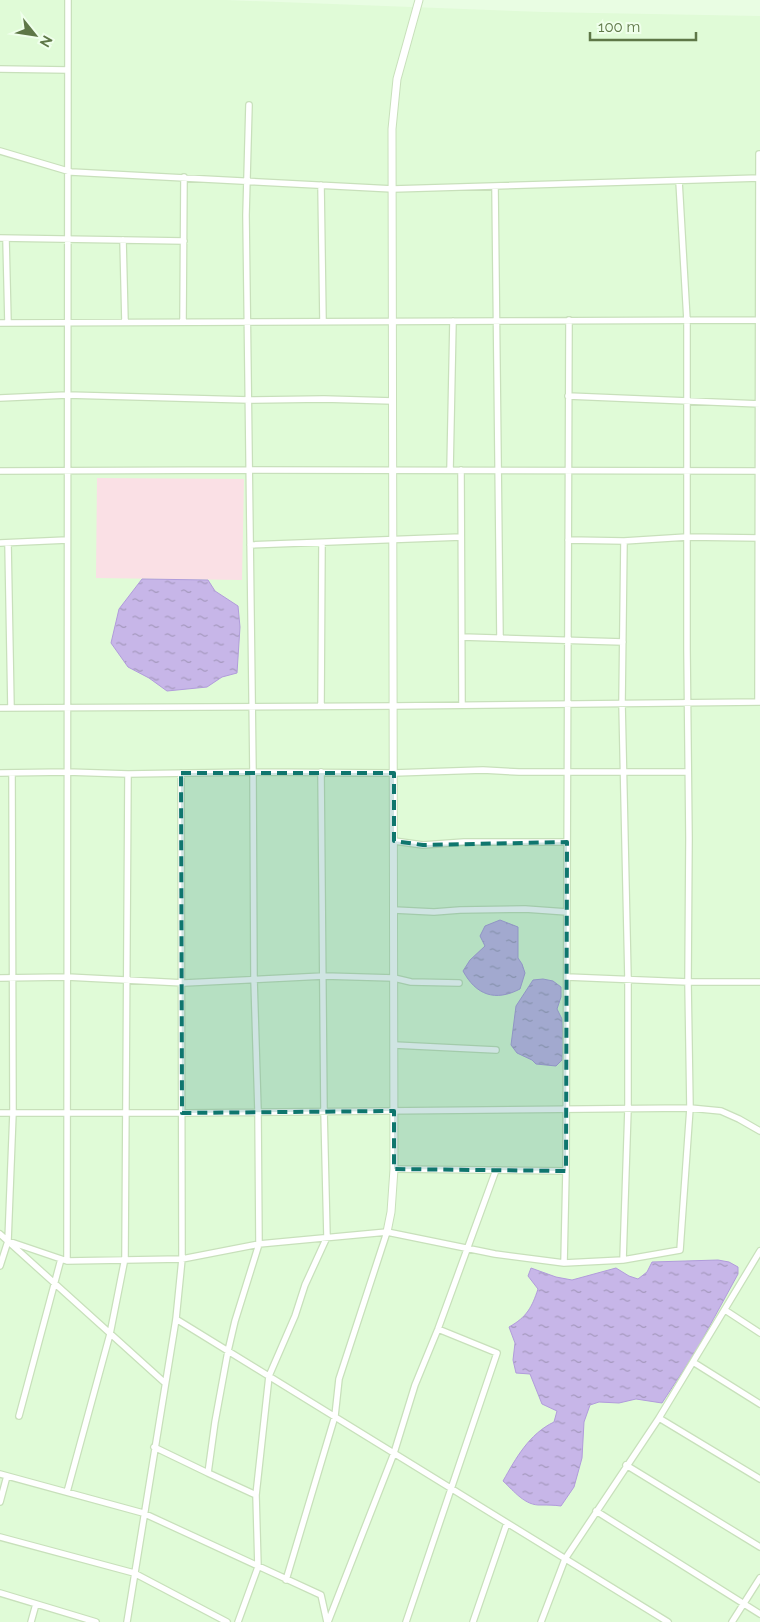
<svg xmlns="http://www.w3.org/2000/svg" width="760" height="1622" font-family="Raleway,sans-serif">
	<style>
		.residential { fill: #e0fbd7 }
		.education { fill: #fae0e5 }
		.water { fill: url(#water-ripples); stroke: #b19cdb }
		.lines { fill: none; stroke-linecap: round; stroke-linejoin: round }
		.minor-casing { stroke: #c8e0bb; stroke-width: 8 }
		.tertiary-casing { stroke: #c8e0bb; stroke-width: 9 }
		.minor { stroke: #fff; stroke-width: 5.5 }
		.tertiary { stroke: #fff; stroke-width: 7 }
		.marked { fill: #0f766e; fill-opacity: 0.2; stroke: #0f766e; stroke-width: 4; stroke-dasharray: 10 6; stroke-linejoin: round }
	</style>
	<defs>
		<pattern id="water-ripples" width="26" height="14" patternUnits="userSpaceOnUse" patternTransform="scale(1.25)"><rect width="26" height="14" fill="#c7b6e8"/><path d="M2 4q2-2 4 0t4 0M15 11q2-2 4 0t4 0" fill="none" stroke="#a599be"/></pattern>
	</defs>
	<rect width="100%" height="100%" fill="#e9fde3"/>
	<path class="residential" d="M 0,0 L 226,0 L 543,12 L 760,16 L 760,1622 L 0,1622 Z"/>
	<path class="education" d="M 97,478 L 244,479 L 242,580 L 96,578 Z"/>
	<path class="water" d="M 142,579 L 208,580 L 215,591 L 238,606 L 240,627 L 237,673 L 222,677 L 207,687 L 167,691 L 149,678 L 128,667 L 111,643 L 119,609 Z
		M 500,920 L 518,927 L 518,958 L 522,964 L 525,973 L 520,989 C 495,1002 476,995 463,971 L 470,960 L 485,946 L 480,936 L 485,926 Z
		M 543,979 L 553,981 L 561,987 L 561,997 L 557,1009 L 562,1019 L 563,1045 L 562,1060 L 556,1066 L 536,1064 L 532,1060 L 517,1053 L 511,1045 L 516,1006 L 533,980 Z
		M 718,1260 L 729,1262 L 738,1267 L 738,1274 L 696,1351 L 662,1403 L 636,1399 L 619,1403 L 599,1402 L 590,1405 L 584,1422 L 582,1458 L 574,1487 L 561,1506 C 554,1505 548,1505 541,1505 C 525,1506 514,1491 503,1481 C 516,1458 529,1434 554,1422 L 557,1411 L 542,1404 L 530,1374 L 516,1373 L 513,1360 L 515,1343 L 509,1327 C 527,1317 532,1307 538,1289 L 528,1276 L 531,1268 L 556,1277 L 572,1280 L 616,1268 L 629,1276 L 638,1279 L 647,1272 L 652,1262 Z"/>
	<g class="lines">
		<g class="minor-casing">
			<path id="minor" d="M 0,69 L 68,70
				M 0,151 L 71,172 L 393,189 L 760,178
				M 321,185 L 323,321
				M 495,186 L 500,638
				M 0,238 L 184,241
				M 6,239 L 8,323
				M 123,240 L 125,322
				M 183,322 L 184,177
				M 0,323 L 760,320
				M 568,396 L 760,404
				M 0,398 L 67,395 L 249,400 L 324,399 L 393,401
				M 450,470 L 453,321
				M 461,470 L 462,705
				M 0,471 L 249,470 L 760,471
				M 568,540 L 624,541 L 687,537 L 760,538
				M 0,543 L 67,540
				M 8,543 L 11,708
				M 250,545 L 461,537
				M 462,637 L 623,642
				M 758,702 L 759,154
				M 321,706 L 322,543
				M 0,708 L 394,706 L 760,702
				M 0,773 L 67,772 L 128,774 L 253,772 L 394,773 L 483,770 L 519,772 L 688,772
				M 394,841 L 423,845 L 464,842 L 567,842
				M 394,910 L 434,912 L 460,910 L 525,909 L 567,912
				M 567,977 L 688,982 L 760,982
				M 0,978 L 67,977 L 184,983 L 324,976 L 394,978 L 411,982 L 459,983
				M 394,1045 L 496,1050
				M 0,1113 L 188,1113 L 690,1108 L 721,1111 L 739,1119 L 760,1131
				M 394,1169 L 566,1171
				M 0,1234 L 165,1383
				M 8,1241 L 67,1261 L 182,1259 L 259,1244 L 387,1232 L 495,1254 L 564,1263 L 623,1260 L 680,1250 L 690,1108 L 688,982 L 689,838 L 687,650 L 687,320 L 679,181
				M 623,1260 L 628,1109 L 628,979 L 622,703 L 624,541
				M 67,1261 L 68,0
				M 564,1263 L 566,1171 L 569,320
				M 0,1266 L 8,1241 L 13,1113 L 12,773
				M 725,1310 L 760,1333
				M 176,1319 L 668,1622
				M 693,1362 L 760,1404
				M 19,1416 L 61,1259
				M 659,1418 L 760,1479
				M 154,1447 L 208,1473
				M 626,1465 L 760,1547
				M 0,1474 L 143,1513 L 321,1595 L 327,1622
				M 67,1492 L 110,1334 L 125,1258 L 128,774
				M 256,1495 L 269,1376 L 295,1316 L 305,1285 L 327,1237 L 324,1111 L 321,772
				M 0,1502 L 7,1476
				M 596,1511 L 760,1614
				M 0,1537 L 134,1573 L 227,1622
				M 286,1580 L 335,1416 L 339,1379 L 387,1232
				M 0,1593 L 96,1622
				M 31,1622 L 36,1604
				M 127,1622 L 176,1319 L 182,1259 L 181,773
				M 238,1622 L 258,1567 L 256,1495 L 208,1473 L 215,1422 L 228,1351 L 235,1321 L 259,1244 L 258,1111 L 254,979 L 253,772 L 246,215 L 249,105
				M 328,1622 L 394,1453 L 415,1385 L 438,1329 L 496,1170
				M 406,1622 L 497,1353 L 438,1329
				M 473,1622 L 507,1523
				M 541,1622 L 565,1559 L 659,1418 L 760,1251
				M 732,1622 L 760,1578"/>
		</g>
		<g class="tertiary-casing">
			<path id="tertiary" d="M 387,1232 L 391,1212 L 394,1169 L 392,129 L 397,79 L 419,0"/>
		</g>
		<use href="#minor" class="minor"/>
		<use href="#tertiary" class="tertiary"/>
	</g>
	<path class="marked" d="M 181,773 L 394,773 L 394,841 L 423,845 L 567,842 L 566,1171 L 394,1169 L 394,1111 L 182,1113 Z"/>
	<g transform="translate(35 35) rotate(120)" stroke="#efffeb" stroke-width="4" paint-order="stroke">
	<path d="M0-4L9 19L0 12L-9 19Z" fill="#5e7747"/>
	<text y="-8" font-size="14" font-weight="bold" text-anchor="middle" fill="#5e7747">N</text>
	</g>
	<path d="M590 32v8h106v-8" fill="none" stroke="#5e7747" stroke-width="2.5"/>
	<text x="598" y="32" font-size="15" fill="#5e7747" stroke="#efffeb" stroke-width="4" paint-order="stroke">100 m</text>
</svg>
